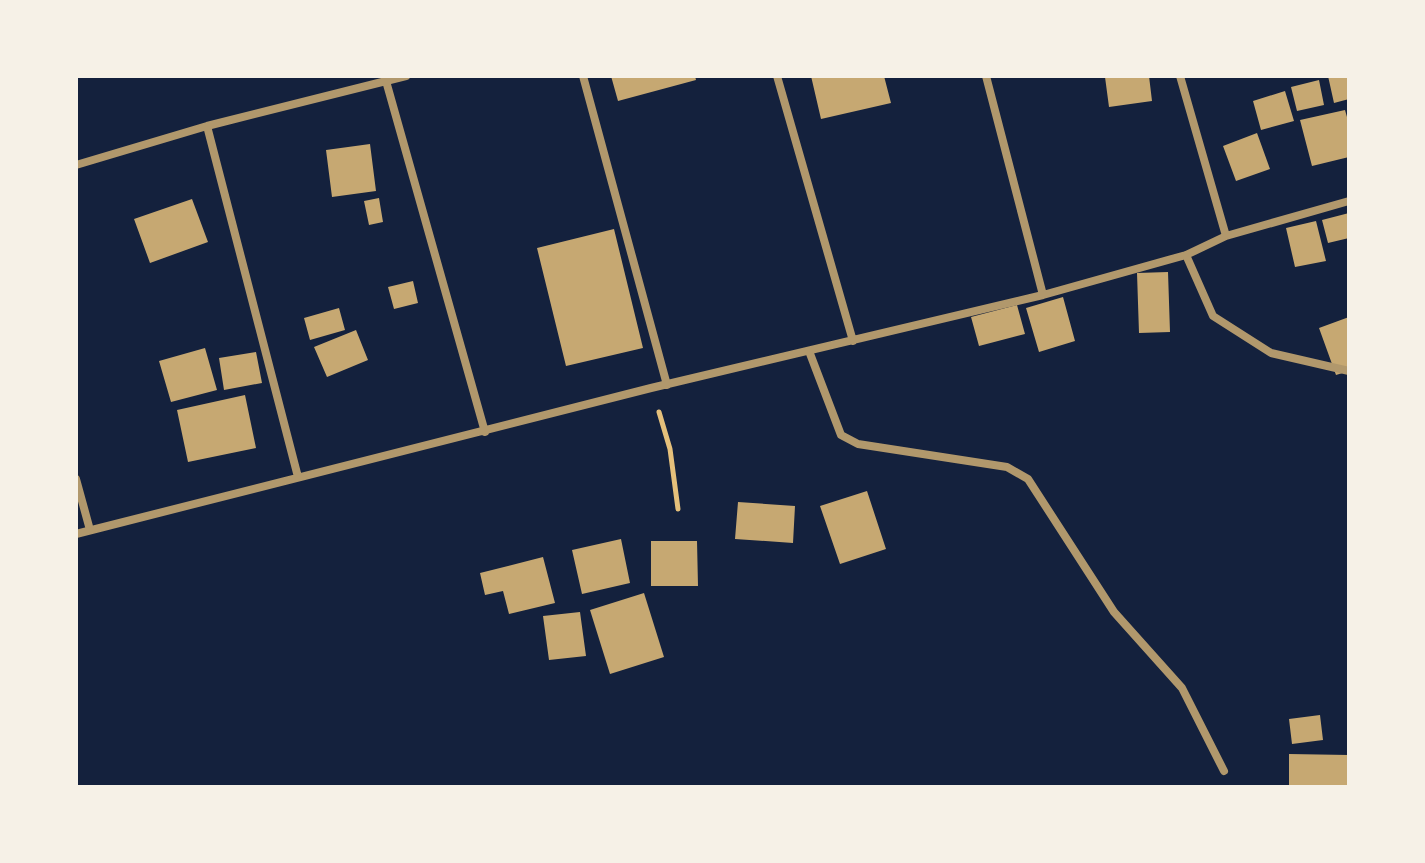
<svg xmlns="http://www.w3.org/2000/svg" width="1425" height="863" font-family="'Work Sans',sans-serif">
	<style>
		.building { fill: #c6a872 }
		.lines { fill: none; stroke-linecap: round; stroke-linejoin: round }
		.path { stroke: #e5c07b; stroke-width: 5 }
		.minor { stroke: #b1986c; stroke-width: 8 }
	</style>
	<rect width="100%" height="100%" fill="#14213d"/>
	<path class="building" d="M 611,76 L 695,76 L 696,80 L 618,101 Z
		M 811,76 L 884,76 L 891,103 L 821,119 Z
		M 1149,76 L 1152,101 L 1109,107 L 1105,77 Z
		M 1328,76 L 1349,76 L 1349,99 L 1334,103 Z
		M 1319,80 L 1324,105 L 1297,111 L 1291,87 Z
		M 1285,91 L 1294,121 L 1261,130 L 1253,101 Z
		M 1345,110 L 1349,124 L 1349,157 L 1312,166 L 1300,120 Z
		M 1257,133 L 1270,169 L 1236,181 L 1223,146 Z
		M 370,144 L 376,191 L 332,197 L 326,150 Z
		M 379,198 L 383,222 L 369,225 L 364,201 Z
		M 192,199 L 208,242 L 150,263 L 134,219 Z
		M 1349,213 L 1349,238 L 1328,243 L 1322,220 Z
		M 1316,221 L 1326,261 L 1295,267 L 1286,228 Z
		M 614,229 L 643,348 L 566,366 L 537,248 Z
		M 1168,272 L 1170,332 L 1139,333 L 1137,273 Z
		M 413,281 L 418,303 L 394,309 L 388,287 Z
		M 1063,297 L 1075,341 L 1039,352 L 1026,308 Z
		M 1017,305 L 1025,334 L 979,346 L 971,317 Z
		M 339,308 L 345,330 L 310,340 L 304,318 Z
		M 1349,317 L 1349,371 L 1336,375 L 1319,328 Z
		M 356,330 L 368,360 L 327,377 L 314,347 Z
		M 205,348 L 217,390 L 171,402 L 159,361 Z
		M 256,352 L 262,383 L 224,390 L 219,358 Z
		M 245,395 L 256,448 L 188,462 L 177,410 Z
		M 867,491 L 886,549 L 840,564 L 820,506 Z
		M 738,502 L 795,506 L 793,543 L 735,539 Z
		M 621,539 L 630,583 L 582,594 L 572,550 Z
		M 651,541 L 697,541 L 698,586 L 651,586 Z
		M 543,557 L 555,603 L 509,614 L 503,591 L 485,595 L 480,573 Z
		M 644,593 L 664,657 L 610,674 L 590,610 Z
		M 580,612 L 586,656 L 549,660 L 543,616 Z
		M 1320,715 L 1323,740 L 1292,744 L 1289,719 Z
		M 1289,754 L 1349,755 L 1349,787 L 1289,787 Z"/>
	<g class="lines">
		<path class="path" d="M 659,412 L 670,449 L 678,509"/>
		<path class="minor" d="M 583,76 L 667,385
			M 777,76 L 853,341
			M 986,76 L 1043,295
			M 1180,76 L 1226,236
			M 386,81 L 485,432
			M 207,126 L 298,477
			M 76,165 L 207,126 L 406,76
			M 1186,255 L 1213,316 L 1271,353 L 1349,371
			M 809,351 L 841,435 L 858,444 L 1007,467 L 1028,479 L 1114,612 L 1182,688 L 1224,771
			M 76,479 L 90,530
			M 76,534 L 651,388 L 1043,295 L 1186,255 L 1226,236 L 1349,201"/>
	</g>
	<rect width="1425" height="863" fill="none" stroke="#f6f1e7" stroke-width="156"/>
</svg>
